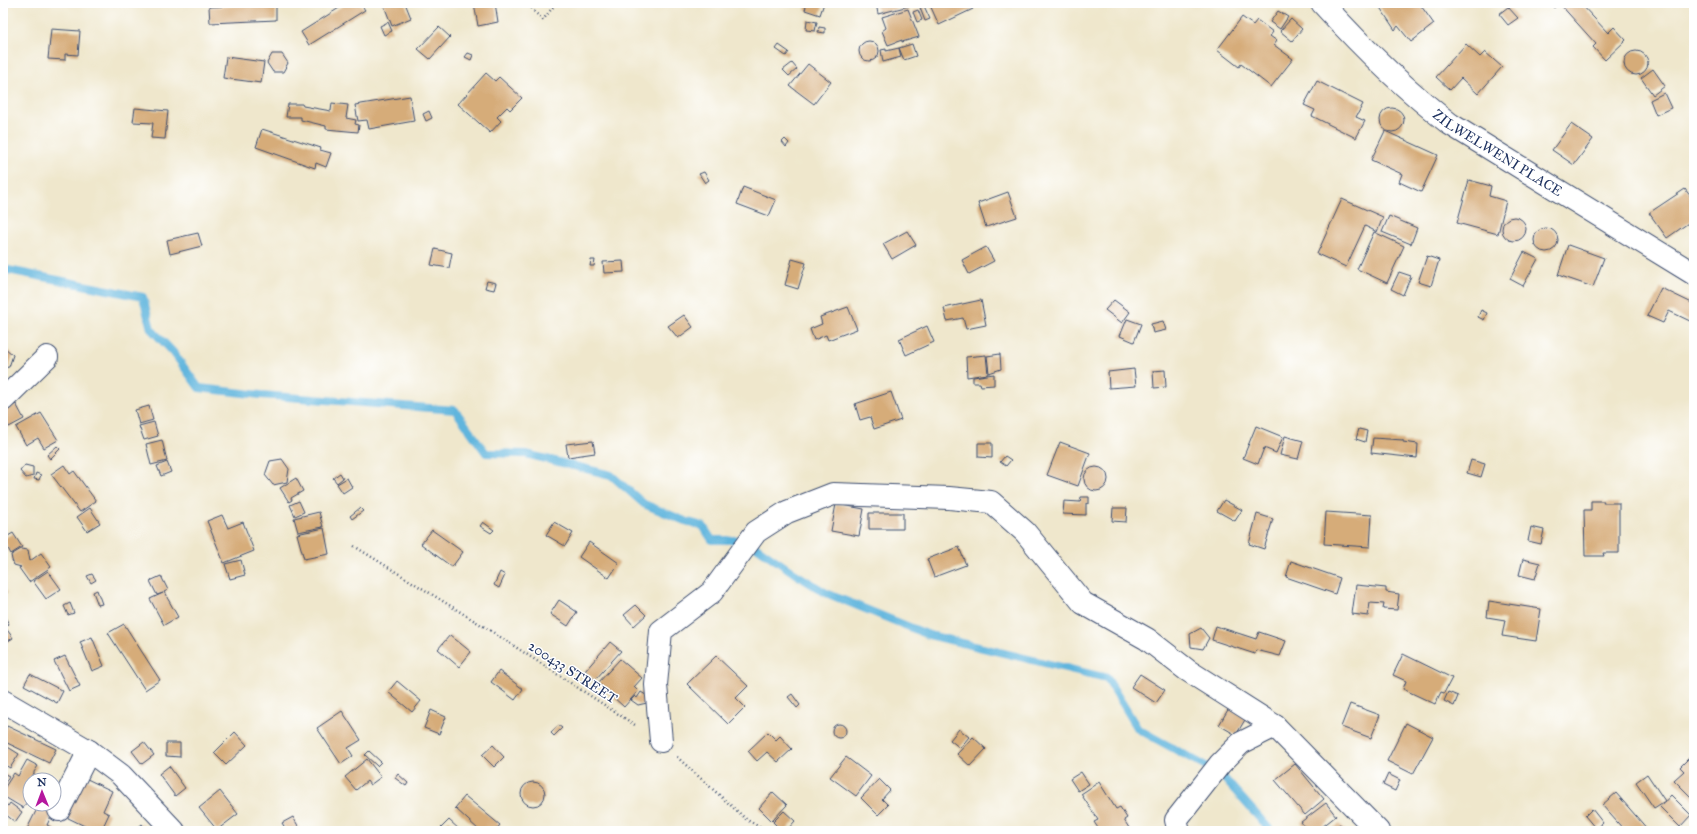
<svg xmlns="http://www.w3.org/2000/svg" width="1697" height="834" font-family="'IM FELL Great Primer',serif">
	<style>
		.lines { fill: none; stroke-linecap: round; stroke-linejoin: round }
		.stream { stroke: #61b5dd; stroke-width: 8 }
		.building { fill: #d6ac79 }
		.minor-casing { stroke: #3b4b6e; stroke-width: 24 }
		.path { stroke: #3b4b6e; stroke-width: 2.5; stroke-dasharray: 1 3; stroke-linecap: butt }
		.minor { stroke: #fff; stroke-width: 22 }
		.labels { text-anchor: middle; stroke-width: 3; stroke-linejoin: round; paint-order: stroke }
		.street-label { font-size: 14px; fill: #1b2f5e; stroke: #fff }
	</style>
	<rect width="100%" height="100%" fill="#fff"/>
	<filter id="ink" filterUnits="userSpaceOnUse"><feTurbulence type="fractalNoise" baseFrequency=".025" numOctaves="2"/><feDisplacementMap in="SourceGraphic" scale="8" xChannelSelector="R" yChannelSelector="G"/><feConvolveMatrix kernelMatrix="1 2 1 2 8 2 1 2 1" color-interpolation-filters="sRGB"/></filter>
	<filter id="wash" filterUnits="userSpaceOnUse"><feTurbulence type="fractalNoise" baseFrequency=".012" numOctaves="4" result="noise"/><feDisplacementMap in="SourceGraphic" scale="16" xChannelSelector="R" yChannelSelector="G"/><feGaussianBlur stdDeviation="0.9" result="paint"/><feColorMatrix in="noise" values="0 0 0 0 0 0 0 0 0 0 0 0 0 0 0 0 0 1.4 0 .05"/><feComposite in="paint" operator="in"/></filter>
	<g filter="url(#wash)">
		<rect width="100%" height="100%" fill="#efe7cc"/>
		<g class="lines">
			<path class="stream" d="M 3,269 L 143,297 L 151,329 L 173,352 L 199,388 L 261,395 L 455,410 L 486,453 L 526,454 L 611,475 L 644,504 L 685,521 L 703,526 L 712,540 L 736,540
				M 755,546 L 794,573 L 826,593 L 929,635 L 1107,678 L 1138,729 L 1207,767
				M 1223,777 L 1271,831"/>
		</g>
		<g id="blocks">
			<path class="building" d="M 347,3 L 360,3 L 365,10 L 309,45 L 301,32 Z
				M 383,3 L 405,3 L 411,18 L 392,26 Z
				M 474,3 L 495,3 L 498,22 L 478,26 Z
				M 807,3 L 824,3 L 820,15 L 805,10 Z
				M 876,3 L 908,3 L 909,6 L 878,14 Z
				M 929,3 L 970,3 L 973,9 L 939,25 Z
				M 1377,3 L 1419,3 L 1434,24 L 1411,42 L 1398,26 L 1395,30 Z
				M 1506,3 L 1514,3 L 1510,7 Z
				M 1549,3 L 1580,3 L 1608,33 L 1614,27 L 1626,40 L 1605,60 L 1593,47 L 1596,44 L 1559,3 L 1554,8 Z
				M 276,4 L 276,20 L 210,23 L 209,7 Z
				M 924,6 L 930,19 L 925,21 L 920,8 Z
				M 1508,7 L 1518,18 L 1508,25 L 1499,14 Z
				M 908,9 L 919,37 L 902,42 L 902,40 L 888,45 L 882,31 L 886,28 L 882,17 Z
				M 918,10 L 922,20 L 917,22 L 913,12 Z
				M 1278,11 L 1288,17 L 1280,29 L 1270,22 Z
				M 1242,17 L 1253,25 L 1257,20 L 1273,32 L 1270,36 L 1277,41 L 1274,45 L 1293,59 L 1271,87 L 1241,64 L 1239,67 L 1217,50 Z
				M 1291,19 L 1302,29 L 1292,41 L 1280,31 Z
				M 807,20 L 817,22 L 815,31 L 806,30 Z
				M 388,22 L 392,31 L 384,35 L 380,26 Z
				M 439,27 L 450,37 L 430,59 L 418,49 Z
				M 819,27 L 825,28 L 825,33 L 818,32 Z
				M 51,29 L 80,31 L 78,55 L 65,54 L 65,60 L 48,59 Z
				M859 51a10 10 0 1 1 20 0a10 10 0 1 1-20 0Z
				M 912,44 L 916,56 L 904,60 L 899,48 Z
				M 1466,44 L 1480,57 L 1485,52 L 1502,67 L 1478,94 L 1461,78 L 1450,90 L 1436,77 Z
				M 779,45 L 789,52 L 786,56 L 776,49 Z
				M 899,48 L 901,57 L 883,62 L 881,50 L 886,49 L 886,51 Z
				M1624 63a12 12 0 1 1 24 0a12 12 0 1 1-24 0Z
				M 468,53 L 473,55 L 471,60 L 465,57 Z
				M 272,54 L 282,54 L 288,63 L 283,72 L 273,72 L 267,63 Z
				M 226,57 L 264,62 L 261,83 L 223,78 Z
				M 792,63 L 797,69 L 789,76 L 783,70 Z
				M 808,64 L 831,82 L 814,104 L 790,86 Z
				M 1653,69 L 1665,86 L 1653,95 L 1641,78 Z
				M 486,73 L 495,81 L 499,77 L 522,98 L 510,110 L 507,107 L 497,117 L 501,121 L 490,133 L 458,104 Z
				M 1317,81 L 1363,104 L 1356,117 L 1365,121 L 1356,138 L 1312,116 L 1315,110 L 1304,105 Z
				M 1664,93 L 1671,108 L 1656,115 L 1650,100 Z
				M 410,96 L 414,121 L 369,129 L 367,120 L 358,121 L 355,105 Z
				M 332,103 L 348,105 L 346,118 L 356,120 L 355,124 L 359,125 L 358,132 L 326,129 L 326,126 L 301,120 L 301,117 L 286,117 L 288,104 L 302,104 L 303,106 L 331,111 Z
				M1380 120a12 12 0 1 1 24 0a12 12 0 1 1-24 0Z
				M 135,108 L 168,111 L 165,139 L 151,138 L 153,123 L 133,122 Z
				M 429,111 L 432,118 L 426,121 L 423,114 Z
				M 1571,124 L 1593,139 L 1574,165 L 1552,150 Z
				M 262,129 L 321,148 L 320,150 L 331,153 L 326,167 L 316,163 L 315,168 L 256,147 Z
				M 1385,131 L 1438,155 L 1421,192 L 1399,182 L 1402,174 L 1371,160 Z
				M 785,139 L 789,143 L 786,147 L 782,142 Z
				M 704,172 L 709,180 L 705,183 L 699,174 Z
				M 1469,180 L 1491,186 L 1489,196 L 1506,201 L 1498,234 L 1457,223 Z
				M 743,187 L 776,200 L 769,216 L 737,204 Z
				M 1685,189 L 1694,201 L 1694,219 L 1667,238 L 1649,213 Z
				M 1008,192 L 1017,217 L 986,227 L 978,203 Z
				M 1342,199 L 1383,217 L 1377,232 L 1365,226 L 1346,267 L 1317,254 Z
				M 1389,216 L 1417,228 L 1411,244 L 1382,232 Z
				M1502 229a12 12 0 1 1 24 0a12 12 0 1 1-24 0Z
				M1534 240a12 12 0 1 1 24 0a12 12 0 1 1-24 0Z
				M 907,231 L 916,245 L 892,259 L 883,244 Z
				M 1374,232 L 1404,246 L 1387,283 L 1357,269 Z
				M 198,233 L 202,246 L 170,254 L 167,240 Z
				M 1568,245 L 1604,258 L 1593,287 L 1558,275 Z
				M 986,247 L 994,261 L 969,274 L 962,260 Z
				M 435,249 L 452,253 L 449,268 L 431,265 Z
				M 1524,252 L 1538,259 L 1523,286 L 1510,279 Z
				M 1427,256 L 1439,260 L 1431,286 L 1418,282 Z
				M 792,259 L 806,263 L 798,289 L 785,285 Z
				M 591,260 L 595,260 L 594,266 L 590,266 Z
				M 623,261 L 624,272 L 604,273 L 603,262 Z
				M 1399,272 L 1411,276 L 1403,295 L 1391,289 Z
				M 487,281 L 496,283 L 494,290 L 485,288 Z
				M 1661,288 L 1694,304 L 1694,318 L 1692,322 L 1669,311 L 1663,323 L 1647,316 Z
				M 981,300 L 986,325 L 966,329 L 963,318 L 947,321 L 944,308 Z
				M 1114,300 L 1130,312 L 1122,323 L 1105,310 Z
				M 848,307 L 857,329 L 828,340 L 826,335 L 814,340 L 810,329 L 822,324 L 820,317 Z
				M 1481,310 L 1487,313 L 1484,320 L 1478,317 Z
				M 684,315 L 693,327 L 678,338 L 668,326 Z
				M 1127,319 L 1141,324 L 1134,342 L 1120,336 Z
				M 1163,321 L 1166,330 L 1153,333 L 1151,324 Z
				M 927,326 L 934,342 L 906,355 L 899,339 Z
				M 3,346 L 13,355 L 9,367 L 3,368 Z
				M 1000,354 L 1001,369 L 989,373 L 987,356 Z
				M 986,355 L 988,374 L 967,377 L 966,357 Z
				M 1134,369 L 1136,386 L 1109,388 L 1108,372 Z
				M 1165,370 L 1166,387 L 1154,388 L 1153,371 Z
				M 994,374 L 994,385 L 981,386 L 980,383 L 973,383 L 973,377 Z
				M 891,392 L 901,420 L 874,429 L 870,417 L 860,420 L 855,404 Z
				M 16,404 L 24,419 L 9,427 L 3,416 L 3,412 Z
				M 149,406 L 153,420 L 139,424 L 135,410 Z
				M 41,413 L 58,440 L 44,448 L 38,438 L 26,445 L 16,427 Z
				M 154,422 L 158,436 L 144,440 L 139,426 Z
				M 1256,426 L 1283,437 L 1276,453 L 1264,448 L 1258,464 L 1243,458 Z
				M 1359,429 L 1367,431 L 1365,442 L 1356,439 Z
				M 1285,436 L 1303,441 L 1298,459 L 1280,455 Z
				M 1373,438 L 1403,440 L 1403,442 L 1418,444 L 1417,458 L 1371,453 Z
				M 162,440 L 167,461 L 151,465 L 146,444 Z
				M 593,441 L 595,453 L 568,457 L 566,444 Z
				M 1060,442 L 1090,453 L 1078,486 L 1047,475 Z
				M 978,443 L 992,443 L 992,458 L 978,457 Z
				M 57,446 L 60,449 L 50,459 L 47,455 Z
				M 1005,456 L 1011,460 L 1006,466 L 1000,462 Z
				M 282,459 L 289,469 L 287,482 L 273,485 L 265,475 L 270,461 Z
				M 1471,460 L 1485,464 L 1481,477 L 1467,473 Z
				M 167,462 L 171,472 L 161,476 L 157,466 Z
				M 25,465 L 33,467 L 33,476 L 26,478 L 20,471 Z
				M 64,465 L 70,474 L 74,471 L 96,501 L 80,512 L 51,474 Z
				M1084 479a12 12 0 1 1 24 0a12 12 0 1 1-24 0Z
				M 36,473 L 41,475 L 39,480 L 34,479 Z
				M 340,473 L 343,478 L 337,483 L 333,478 Z
				M 296,478 L 303,491 L 291,498 L 292,500 L 289,502 L 280,488 Z
				M 347,478 L 352,487 L 343,493 L 337,484 Z
				M 1081,497 L 1089,497 L 1089,504 L 1086,503 L 1086,515 L 1063,514 L 1064,501 L 1080,502 Z
				M 1224,500 L 1242,510 L 1235,521 L 1217,511 Z
				M 299,501 L 304,512 L 295,516 L 290,505 Z
				M 1591,501 L 1604,501 L 1603,503 L 1619,503 L 1619,553 L 1603,553 L 1604,556 L 1585,556 L 1584,510 L 1591,510 Z
				M 836,504 L 864,509 L 859,536 L 831,531 Z
				M 90,508 L 100,523 L 87,531 L 77,517 Z
				M 360,508 L 363,511 L 352,519 L 350,516 Z
				M 1113,508 L 1127,508 L 1126,522 L 1112,521 Z
				M 319,512 L 323,527 L 298,532 L 294,518 Z
				M 1326,512 L 1372,515 L 1370,547 L 1324,544 Z
				M 869,513 L 903,513 L 903,529 L 869,529 Z
				M 1257,514 L 1273,519 L 1264,549 L 1249,544 Z
				M 222,515 L 228,528 L 243,522 L 254,551 L 224,563 L 207,521 Z
				M 483,522 L 494,530 L 491,533 L 480,526 Z
				M 554,522 L 573,533 L 565,546 L 546,535 Z
				M 1531,527 L 1544,530 L 1541,544 L 1528,541 Z
				M 324,528 L 329,554 L 304,559 L 297,534 Z
				M 432,530 L 463,552 L 452,567 L 421,544 Z
				M 13,533 L 22,547 L 11,554 L 3,539 Z
				M 589,542 L 619,563 L 609,578 L 579,557 Z
				M 959,547 L 966,565 L 934,577 L 927,559 Z
				M 21,549 L 28,550 L 30,561 L 41,553 L 51,567 L 29,582 L 19,568 L 21,567 L 14,565 L 12,560 L 11,555 Z
				M 1523,559 L 1540,563 L 1535,579 L 1519,575 Z
				M 241,560 L 245,575 L 230,579 L 225,564 Z
				M 1291,561 L 1340,578 L 1335,594 L 1286,577 Z
				M 48,571 L 61,589 L 46,599 L 33,581 Z
				M 500,572 L 505,575 L 499,588 L 494,585 Z
				M 92,574 L 96,580 L 91,583 L 87,576 Z
				M 161,576 L 168,590 L 164,592 L 178,617 L 164,625 L 150,599 L 163,593 L 157,595 L 150,581 Z
				M 1356,585 L 1386,588 L 1386,592 L 1399,594 L 1397,610 L 1383,609 L 1384,604 L 1370,603 L 1368,616 L 1352,614 Z
				M 3,586 L 7,593 L 3,595 Z
				M 97,590 L 102,604 L 98,605 L 93,592 Z
				M 559,600 L 577,612 L 568,626 L 550,614 Z
				M 1489,601 L 1541,609 L 1536,641 L 1502,636 L 1505,620 L 1487,617 Z
				M 70,603 L 74,613 L 68,615 L 64,606 Z
				M 636,605 L 646,615 L 634,626 L 624,615 Z
				M 3,614 L 9,624 L 5,627 L 13,638 L 3,644 L 7,650 L 3,652 Z
				M 124,624 L 160,680 L 145,690 L 108,633 Z
				M 1216,626 L 1256,639 L 1259,632 L 1286,641 L 1280,656 L 1256,650 L 1255,654 L 1212,640 Z
				M 1201,628 L 1209,638 L 1203,649 L 1191,647 L 1190,634 Z
				M 450,635 L 471,652 L 459,667 L 438,649 Z
				M 92,637 L 104,666 L 92,671 L 80,642 Z
				M 610,642 L 621,651 L 595,680 L 585,671 Z
				M 1403,654 L 1452,678 L 1444,693 L 1441,692 L 1435,704 L 1403,689 L 1406,681 L 1393,675 Z
				M 65,656 L 80,686 L 69,691 L 54,661 Z
				M 716,656 L 748,686 L 736,698 L 745,707 L 728,724 L 687,684 Z
				M 620,659 L 642,678 L 634,687 L 638,691 L 624,707 L 598,683 Z
				M 499,671 L 523,689 L 515,700 L 491,682 Z
				M 30,674 L 63,691 L 57,703 L 24,685 Z
				M 1140,674 L 1165,690 L 1156,703 L 1131,687 Z
				M 397,681 L 421,701 L 412,712 L 388,692 Z
				M 641,692 L 649,697 L 647,703 L 638,705 L 631,700 L 635,696 L 637,698 Z
				M 1448,692 L 1458,696 L 1454,706 L 1444,701 Z
				M 792,694 L 800,705 L 797,708 L 788,697 Z
				M 1350,704 L 1380,715 L 1371,738 L 1341,727 Z
				M 1229,708 L 1246,718 L 1236,735 L 1219,725 Z
				M 431,710 L 446,717 L 439,734 L 424,728 Z
				M 342,711 L 361,740 L 348,748 L 353,756 L 341,764 L 317,728 Z
				M 1406,723 L 1433,737 L 1413,774 L 1387,761 Z
				M832 731a7 7 0 1 1 14 0a7 7 0 1 1-14 0Z
				M 558,725 L 562,728 L 554,736 L 551,733 Z
				M 7,726 L 56,749 L 49,763 L 3,741 L 3,735 Z
				M 959,729 L 969,737 L 960,748 L 950,740 Z
				M 235,732 L 247,745 L 226,765 L 214,753 Z
				M 768,732 L 776,740 L 780,736 L 792,749 L 778,762 L 767,752 L 757,761 L 748,751 Z
				M 973,737 L 986,749 L 970,766 L 957,754 Z
				M 144,742 L 154,755 L 142,764 L 132,751 Z
				M 166,743 L 180,743 L 180,757 L 166,756 Z
				M 3,744 L 19,754 L 10,768 L 3,764 Z
				M 493,745 L 504,757 L 494,767 L 482,755 Z
				M 369,751 L 381,762 L 377,766 L 365,755 Z
				M 1691,756 L 1694,760 L 1694,800 L 1674,780 L 1684,771 L 1680,767 Z
				M 846,757 L 871,776 L 856,796 L 830,777 Z
				M 367,759 L 381,777 L 370,785 L 367,781 L 356,790 L 345,777 Z
				M 27,760 L 38,766 L 34,772 L 34,775 L 33,775 L 23,792 L 30,796 L 30,803 L 26,803 L 23,808 L 3,796 L 3,790 L 14,773 L 18,776 Z
				M 1295,764 L 1324,799 L 1305,815 L 1275,780 Z
				M 169,766 L 185,788 L 175,796 L 159,774 Z
				M 1081,772 L 1089,784 L 1078,791 L 1070,779 Z
				M 3,773 L 9,776 L 3,786 Z
				M 398,774 L 408,783 L 406,786 L 395,778 Z
				M 1388,774 L 1400,780 L 1395,791 L 1383,785 Z
				M 1647,774 L 1665,801 L 1654,808 L 1636,782 Z
				M 83,777 L 112,791 L 103,811 L 109,814 L 101,831 L 95,831 L 64,816 Z
				M 879,779 L 890,790 L 882,799 L 888,805 L 878,815 L 861,798 Z
				M 1099,782 L 1116,809 L 1120,807 L 1127,818 L 1124,820 L 1131,831 L 1100,831 L 1094,822 L 1098,820 L 1081,794 Z
				M521 794a12 12 0 1 1 24 0a12 12 0 1 1-24 0Z
				M 220,791 L 238,814 L 217,830 L 199,808 Z
				M 773,792 L 787,805 L 772,821 L 759,808 Z
				M 1616,793 L 1649,831 L 1625,831 L 1602,805 Z
				M 1671,795 L 1691,815 L 1680,827 L 1660,807 Z
				M 465,796 L 500,825 L 495,831 L 480,831 L 455,808 Z
				M 3,802 L 8,806 L 10,803 L 22,812 L 15,822 L 5,814 L 3,817 Z
				M 1326,803 L 1336,816 L 1317,831 L 1308,831 L 1301,822 Z
				M 39,805 L 53,812 L 47,825 L 58,831 L 26,831 Z
				M 1592,809 L 1603,823 L 1596,829 L 1585,816 Z
				M 784,811 L 795,821 L 786,831 L 782,831 L 773,822 Z
				M 293,817 L 301,831 L 287,831 L 282,823 Z
				M 449,820 L 461,831 L 442,831 L 440,829 Z
				M 142,824 L 148,831 L 134,831 Z
				M 1340,824 L 1346,831 L 1329,831 Z"/>
		</g>
	</g>
	<g filter="url(#ink)">
		<use href="#blocks" fill-opacity="0" stroke="#3b4b6e" stroke-width="1"/>
		<g class="lines">
			<g class="minor-casing">
				<g id="minor">
					<path id="s1" d="M 1322,3 C 1362,47 1403,88 1450,124 L 1694,274"/>
					<path d="M 3,400 L 47,357"/>
					<path d="M 3,701 L 89,751 L 121,775 L 174,831"/>
					<path d="M 661,741 L 656,685 L 661,631 L 712,592 L 756,532 L 787,512 L 833,494 L 949,498 L 991,502 L 1025,532 L 1083,603 L 1147,639 L 1187,670 L 1275,726 L 1378,831"/>
					<path d="M 59,810 L 89,751"/>
					<path d="M 1179,831 L 1176,820 L 1220,764 L 1241,743 L 1275,726"/>
				</g>
			</g>
			<path class="path" d="M 525,3 L 543,20 L 556,3
				M 354,546 L 491,631 L 635,725
				M 677,757 L 747,820 L 768,831"/>
			<use href="#minor" class="minor"/>
		</g>
	</g>
	<g class="labels">
		<g class="street-label">
			<text dy="5" stroke="none"><textPath href="#s1" startOffset="232">ZILWELWENI PLACE</textPath></text>
			<text transform="translate(573 672) rotate(33)" y="5">200433 STREET</text>
		</g>
	</g>
	<rect width="1697" height="834" fill="none" stroke="#fff" stroke-width="16"/>
	<g transform="translate(42 792) rotate(359)"><circle r="19" fill="#ffffff" stroke="#a4acbf"/>
	<path d="M0-3L7 15L0 10L-7 15Z" fill="#b5179e"/>
	<text y="-6" font-size="11" font-weight="bold" text-anchor="middle" fill="#1b2f5e">N</text>
	</g>
</svg>
